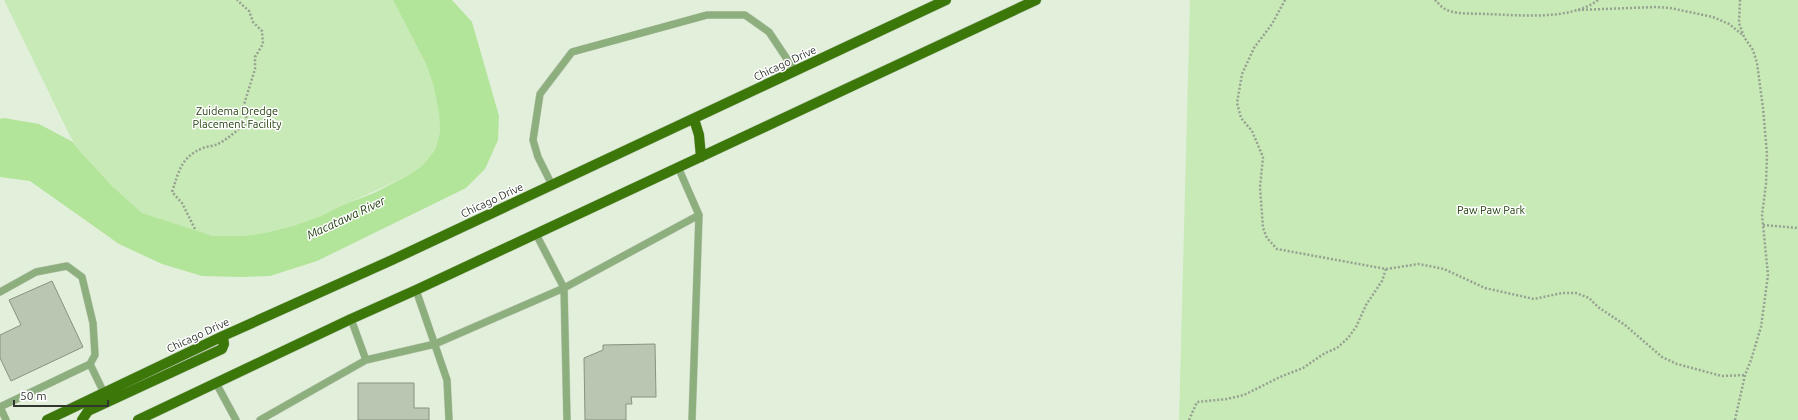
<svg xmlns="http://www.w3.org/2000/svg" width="1798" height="420" font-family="Ubuntu,sans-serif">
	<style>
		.green { fill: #c8eab7 }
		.water { fill: #b2e499 }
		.building { fill: #b9c7b2; stroke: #869380 }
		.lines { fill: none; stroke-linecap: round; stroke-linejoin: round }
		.lane-casing { stroke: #bfcbb9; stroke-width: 8 }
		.primary-casing { stroke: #bfcbb9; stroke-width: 11 }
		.path { stroke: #96a191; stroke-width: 2.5; stroke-dasharray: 2 2; stroke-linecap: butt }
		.lane { stroke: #8dae7d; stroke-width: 7 }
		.primary { stroke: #3c7809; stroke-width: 10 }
		.labels { text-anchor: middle; stroke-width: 3; stroke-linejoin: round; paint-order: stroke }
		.street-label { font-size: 11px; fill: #31372f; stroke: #fff }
		.park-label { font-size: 11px; fill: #1c3b07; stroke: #fff }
		.water-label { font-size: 12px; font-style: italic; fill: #203f0c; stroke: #fff }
	</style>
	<rect width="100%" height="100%" fill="#e2f0db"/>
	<path class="green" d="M 4,0 L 393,0 L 426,64 L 433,84 L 439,113 L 440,132 L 435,150 L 422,166 L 409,175 L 321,216 L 293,226 L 265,233 L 243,236 L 213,236 L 187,228 L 142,213 L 113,187 L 77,148 L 68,132 Z
		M 1190,0 L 1798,0 L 1798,420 L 1179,420 Z"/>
	<path class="water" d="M 393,0 L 452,0 L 472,22 L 499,116 L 498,140 L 485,169 L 466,188 L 317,261 L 270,276 L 241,277 L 202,276 L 162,264 L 119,244 L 30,181 L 0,177 L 0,119 L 4,118 L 39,124 L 73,142 L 77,148 L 113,187 L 142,213 L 213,236 L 243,236 L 265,233 L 293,226 L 321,216 L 341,206 L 374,193 L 409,175 L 422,166 L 435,150 L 440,132 L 439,113 L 433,84 L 426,64 Z"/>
	<path class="building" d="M 52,281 L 83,347 L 11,381 L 0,358 L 0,335 L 21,325 L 9,300 Z
		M 655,344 L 656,397 L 631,397 L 632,404 L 626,404 L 626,420 L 585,420 L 584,358 L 603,350 L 603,345 Z
		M 358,383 L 414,383 L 414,408 L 429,408 L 429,420 L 358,420 Z"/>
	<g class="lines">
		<g class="lane-casing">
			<path id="lane" d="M 678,167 L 699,215 L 692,420
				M 552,185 L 538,157 L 533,140 L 540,94 L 572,52 L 707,15 L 745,15 L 769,32 L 795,71
				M 536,234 L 564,288 L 567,420
				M 416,290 L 447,380 L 449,420
				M 0,292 L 36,272 L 67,266 L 82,277 L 93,323 L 95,355 L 90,364 L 104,393
				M 351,319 L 366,360
				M 216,383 L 236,420
				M 6,420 L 0,407 L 90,364
				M 260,420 L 366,360 L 435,344 L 564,288 L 699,215"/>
		</g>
		<g class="primary-casing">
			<path id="primary" d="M 694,119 L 699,135 L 701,157
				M 47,420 L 223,336 L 392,260 L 946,0
				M 82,420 L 88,411 L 222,349 L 224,344 L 223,336
				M 138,420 L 351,319 L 416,290 L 1036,0"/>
		</g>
		<path class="path" d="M 1435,0 C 1438,3 1442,8 1447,10 C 1459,15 1473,13 1486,14 C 1519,15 1570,21 1598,0
			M 1578,10 L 1656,7 L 1670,8 L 1713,17 L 1729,24 L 1744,36
			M 1763,225 L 1798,228
			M 195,229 L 182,203 L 172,192 C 179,171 181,157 203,148 C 208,146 214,146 218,144 C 230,138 238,128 250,122 L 242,111 L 255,69 L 255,57 L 263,44 L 262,31 L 253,22 L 249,11 L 237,0
			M 1386,269 L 1419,264 L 1444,269 L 1485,288 L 1534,299 L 1562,293 L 1576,293 L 1589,298 L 1598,307 L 1625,325 L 1662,357 L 1677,364 L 1722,376 L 1745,375
			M 1189,420 L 1197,402 L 1227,399 L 1244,395 L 1280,377 L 1303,368 L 1325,353 L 1337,348 L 1348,338 L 1356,327 L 1366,305 L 1382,281 L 1386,269 L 1277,249 L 1267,238 L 1263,228 L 1260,187 L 1263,157 L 1252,131 L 1241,118 L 1237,103 L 1242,74 L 1254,48 L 1272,24 L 1285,0
			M 1735,420 L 1745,375 L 1751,360 L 1761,327 L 1768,275 L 1762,215 L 1766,184 L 1767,154 L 1763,108 L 1757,63 L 1753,50 L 1744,37 L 1739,23 L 1740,0"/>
		<use href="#lane" class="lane"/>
		<use href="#primary" class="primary"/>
	</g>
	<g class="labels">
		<g class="street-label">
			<text transform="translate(785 63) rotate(-25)" y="4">Chicago Drive</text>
			<text transform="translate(492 200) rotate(-25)" y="4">Chicago Drive</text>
			<text transform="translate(198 335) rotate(-25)" y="4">Chicago Drive</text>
		</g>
		<g class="park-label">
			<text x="237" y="115">Zuidema Dredge<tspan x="237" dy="13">Placement Facility</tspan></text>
			<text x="1491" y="214">Paw Paw Park</text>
		</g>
		<g class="water-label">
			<text transform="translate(346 218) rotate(-25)" y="4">Macatawa River</text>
		</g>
	</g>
	<path d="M14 400v6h94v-6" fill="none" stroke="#31372f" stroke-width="2"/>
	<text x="20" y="400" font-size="12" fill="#31372f" stroke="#ffffff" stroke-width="3" paint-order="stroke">50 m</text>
</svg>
